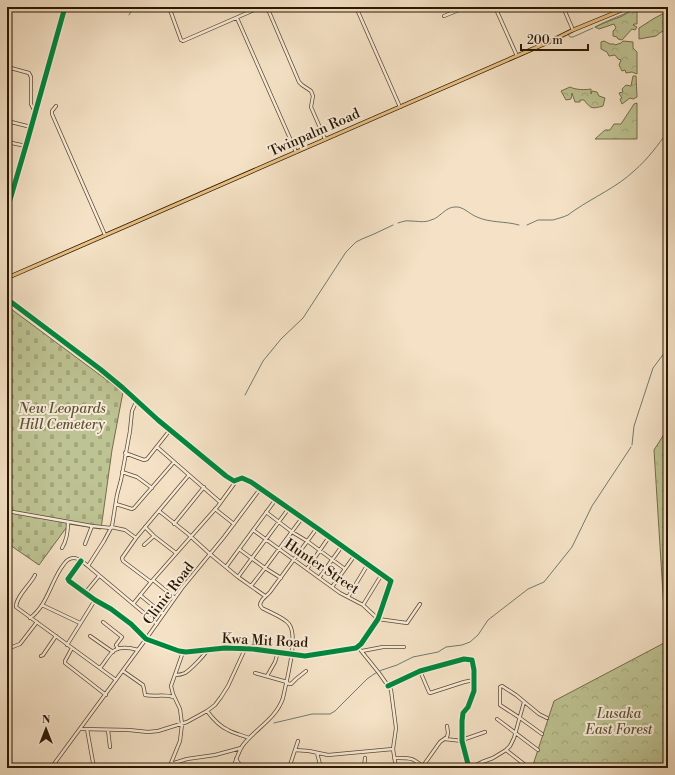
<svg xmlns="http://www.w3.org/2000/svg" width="675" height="775" font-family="'Libre Bodoni',serif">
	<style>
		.forest { fill: url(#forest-crowns); stroke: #746d4a }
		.cemetery { fill: url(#cemetery-stones); stroke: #746d4a }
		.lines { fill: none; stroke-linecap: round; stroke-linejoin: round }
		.stream { stroke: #6f7b70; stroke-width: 1 }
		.minor-casing { stroke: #5c4a32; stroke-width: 4 }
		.major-casing { stroke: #291700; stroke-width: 4.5 }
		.minor { stroke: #f8ecda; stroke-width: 2.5 }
		.major { stroke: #eac183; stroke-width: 3 }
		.cycleway-casing { stroke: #f8ecda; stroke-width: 8 }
		.cycleway { stroke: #00873e; stroke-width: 5 }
		.labels { text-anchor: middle; stroke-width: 4; stroke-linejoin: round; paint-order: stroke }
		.street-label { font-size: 14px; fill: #291700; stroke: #f8ecda }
		.park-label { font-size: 14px; font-style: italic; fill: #5d5333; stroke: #f8ecda }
	</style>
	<defs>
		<pattern id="forest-crowns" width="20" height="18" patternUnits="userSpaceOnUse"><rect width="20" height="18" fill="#bec393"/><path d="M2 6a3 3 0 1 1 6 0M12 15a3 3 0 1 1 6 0" fill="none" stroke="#a3a77d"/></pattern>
		<pattern id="cemetery-stones" width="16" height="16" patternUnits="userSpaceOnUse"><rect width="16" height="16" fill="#bec393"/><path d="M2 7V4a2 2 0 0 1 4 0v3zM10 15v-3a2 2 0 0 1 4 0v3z" fill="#a3a77d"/></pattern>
	</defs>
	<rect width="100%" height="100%" fill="#f5e2c6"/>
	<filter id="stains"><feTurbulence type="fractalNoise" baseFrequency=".005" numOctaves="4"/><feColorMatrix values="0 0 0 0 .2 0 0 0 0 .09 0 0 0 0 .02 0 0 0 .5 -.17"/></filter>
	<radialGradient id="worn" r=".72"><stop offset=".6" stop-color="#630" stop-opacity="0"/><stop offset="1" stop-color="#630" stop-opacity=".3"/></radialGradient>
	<path class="forest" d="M 632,11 L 633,12 L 635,11 L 637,12 L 637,24 L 634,24 L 633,25 L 637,27 L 635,30 L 632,29 L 622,40 L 618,39 L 617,37 L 613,36 L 613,31 L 616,28 L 614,24 L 599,29 L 595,27 C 604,23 611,20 620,17 C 625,15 627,12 632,11 Z
		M 668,11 L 668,30 L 661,32 L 656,36 L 639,39 L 639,28 L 653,19 Z
		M 604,41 L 610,44 L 614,44 L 615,45 L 621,43 L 623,41 L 633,42 L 633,48 L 637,52 L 637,74 L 632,72 L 626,73 L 625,70 L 622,71 L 619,65 L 621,60 L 618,59 L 615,55 L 609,56 L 607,52 L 601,49 L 601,42 Z
		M 633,76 L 636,76 L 637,97 L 633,99 L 630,98 L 622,104 L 620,99 L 622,98 L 620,95 L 619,93 L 623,92 L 622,89 L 626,85 L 631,86 Z
		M 570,87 C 576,90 585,90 591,89 L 591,94 L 592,91 L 597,92 L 599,96 L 605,98 L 603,106 C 592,109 591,109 584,100 L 580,100 L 580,102 L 575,102 L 572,93 L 571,99 L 566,100 L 561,91 Z
		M 637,103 L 637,139 L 595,139 L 605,130 L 610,130 L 614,124 L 621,124 L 634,104 Z
		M 668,428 L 668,768 L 532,768 L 554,701 L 666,642 L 654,450 Z"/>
	<path class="cemetery" d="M 7,306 L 123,392 L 112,450 L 101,529 L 69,524 L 39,565 L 7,543 Z"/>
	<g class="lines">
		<path class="stream" d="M 129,15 L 134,7
			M 595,27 C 608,20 622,15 636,9
			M 568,34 L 570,37 L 573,37 L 593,28
			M 398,223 C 402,222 406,220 410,221 C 418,221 424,223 431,220 C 440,218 445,207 455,207 C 463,206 469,214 477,217 C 490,223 505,221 519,225
			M 527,225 L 538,220 L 553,220 L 563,217 L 568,215 L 572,212 L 575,210 C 594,197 617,187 634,171 C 648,159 658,145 668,131
			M 245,395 L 263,361 L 281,339 L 303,318 L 346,252 L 356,242 L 362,239 L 374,234 L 393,225
			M 632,445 L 634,426 L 653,368 L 668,348
			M 274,723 L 312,714 L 330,714 L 335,711 L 367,679 L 374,674 L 382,670 L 397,665 L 413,657 L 438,652 L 446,647 L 462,645 L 470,642 L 478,635 L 488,620 L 528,589 L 544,582 L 572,547 L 592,506 L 631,447"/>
		<g class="minor-casing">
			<path id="minor" d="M 169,7 L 181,40 L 183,41 L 261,7
				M 267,7 L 299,82 L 302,85 L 311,91 L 313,96 L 311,107 L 325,139
				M 356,7 L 400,107
				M 495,7 L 517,56
				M 563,7 L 573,30
				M 444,16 L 466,7
				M 237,18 L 296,152
				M 7,67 L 29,73 L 31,77 L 31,104 L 33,108 L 36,110
				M 56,106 L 52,111 L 52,114 L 105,235
				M 7,121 L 31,127
				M 7,142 L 26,146
				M 7,210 L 27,142 L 65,7
				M 7,299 L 100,369 L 123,388 L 158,420 L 226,476 L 234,481 L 242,478 L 251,482 L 317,528 L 391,581 L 378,619 L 361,644 L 356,648 L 305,656 L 253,649 L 225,648 L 186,652 L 179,651 L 146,639 L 131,624 L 111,609 L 95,600 L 69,581 L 68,579 L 81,561
				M 157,447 L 220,502
				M 125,453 L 144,460 L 147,459 L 170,430
				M 122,472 L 137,477 L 152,488
				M 116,504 L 132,509 L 134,508 L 174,462
				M 215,509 L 234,524
				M 7,511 L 92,526 L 111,528
				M 159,511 L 188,534 L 210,554 L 238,577 L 265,596
				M 266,512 L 292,532 L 307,541 L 345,569
				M 174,524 L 204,487
				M 111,527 L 125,530 L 136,538
				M 145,527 L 154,536 L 176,553
				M 253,530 L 340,593 L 363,605 L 378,619 L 407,623 L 420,604
				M 85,544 L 92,526
				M 144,545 L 154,536
				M 62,548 C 67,540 68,531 68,522
				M 239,549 L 265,568 L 281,578
				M 88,566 L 104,541 L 112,526 L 117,495 L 121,480 L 130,431 L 132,411 L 137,400
				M 226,567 L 276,499
				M 307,569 L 329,537
				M 35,575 C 31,584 16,596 16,607 L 116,680
				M 238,577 L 289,508
				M 319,578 L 342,546
				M 153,580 L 175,598
				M 151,582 L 123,561 L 122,558 L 136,538 L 189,475
				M 251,586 L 265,568 L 302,518
				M 332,587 L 355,555
				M 85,593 L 99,576
				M 140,595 L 163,614
				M 348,597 L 368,564
				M 133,604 L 151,582 L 218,506 L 234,484 L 235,481
				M 42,605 L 80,623
				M 363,605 L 382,574
				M 30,618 C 48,605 51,580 64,564 C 66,561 70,558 74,558 C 79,558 84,563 88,566 L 157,624
				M 103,622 L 122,637 L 116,645 L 118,649
				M 90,636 L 113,652
				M 67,645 L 95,600
				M 358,647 L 379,673 L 391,690 L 396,728 L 393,749 L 396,768
				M 72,648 L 65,661 L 65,663 L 106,695
				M 7,649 L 20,644 L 37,622
				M 362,651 L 383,647 L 404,647
				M 41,656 L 43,655 L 56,636
				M 100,668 C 104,664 110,652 115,650 C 122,646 131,648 138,650
				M 123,671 L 143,685 L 144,689 L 145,695 C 154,697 165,694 173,697
				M 420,671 L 429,692 L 430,693 L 464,682 L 474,680
				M 255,673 L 287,682
				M 175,675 C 179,675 181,675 185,673 C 190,670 205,655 208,649
				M 267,676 L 275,662 L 278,652
				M 286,683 L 291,684 L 296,679 L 306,671
				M 388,686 L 420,671 L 464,659 L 472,660 L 474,670 L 474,691 L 468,707 L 463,713 L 462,721 L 462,741 L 469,768
				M 207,711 C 213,719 219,726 228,730 C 235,734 242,735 249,738
				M 497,719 L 538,750
				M 81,729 L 129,730 L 148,732 L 158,731 L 187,722 L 207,711 L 215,705 L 221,697 L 228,686 L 245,649
				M 87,729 L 94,768
				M 108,730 L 110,747
				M 542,734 L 520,718 L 500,705 L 500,687 L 502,686 L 516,695 L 539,714 L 547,718
				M 445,739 L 462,741
				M 462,740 L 485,732
				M 295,750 L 309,751 L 328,755 L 393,749
				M 506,750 L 529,768
				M 317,753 L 321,768
				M 394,758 C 412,758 411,757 425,768
				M 236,759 L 242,768
				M 171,764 L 187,759 L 215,755 L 241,748
				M 113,766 L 114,768
				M 423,766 L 440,742 L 447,737 L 448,733 L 447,726
				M 51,768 L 146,639 L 182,588 L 224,537 L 260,489
				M 169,768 L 180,741 L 182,724 L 180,709 L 173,694 L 171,686 L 183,652
				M 233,768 C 236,761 238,752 243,745 C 255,729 276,719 283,698 C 286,682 299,637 289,624 C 285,618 269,612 262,608 L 260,605 C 261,598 266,597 270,592 L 317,528
				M 289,768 L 298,741
				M 364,768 L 365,758
				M 470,768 L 482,762 L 493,758 L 506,750 L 510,746 L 514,738 L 524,702"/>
		</g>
		<g class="major-casing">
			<path id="major" d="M 7,278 L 551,41 L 573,30 L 629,7"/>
		</g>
		<use href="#minor" class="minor"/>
		<use href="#major" class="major"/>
		<g class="cycleway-casing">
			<path id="cycleway" d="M 7,210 L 27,142 L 65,7
				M 7,299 L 100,369 L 123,388 L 158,420 L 226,476 L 234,481 L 242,478 L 251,482 L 317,528 L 391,581 L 378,619 L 361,644 L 356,648 L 305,656 L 253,649 L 225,648 L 186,652 L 179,651 L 146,639 L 131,624 L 111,609 L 95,600 L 69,581 L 68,579 L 81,561
				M 388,686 L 420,671 L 464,659 L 472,660 L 474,670 L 474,691 L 468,707 L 463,713 L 462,721 L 462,741 L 469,768"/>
		</g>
		<use href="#cycleway" class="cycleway"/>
	</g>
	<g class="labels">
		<g class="street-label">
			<text transform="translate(314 132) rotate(-24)" y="5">Twinpalm Road</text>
			<text transform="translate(322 566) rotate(34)" y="5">Hunter Street</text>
			<text transform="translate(168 593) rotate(-53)" y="5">Clinic Road</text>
			<text transform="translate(265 640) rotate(3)" y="5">Kwa Mit Road</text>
		</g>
		<g class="park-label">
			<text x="62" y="413">New Leopards<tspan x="62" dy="16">Hill Cemetery</tspan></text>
			<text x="619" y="718">Lusaka<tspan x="619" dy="16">East Forest</tspan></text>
		</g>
	</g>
	<rect width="675" height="775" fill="none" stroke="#f5e2c6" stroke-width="24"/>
	<rect x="8" y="8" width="659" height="759" fill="none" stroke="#291700" stroke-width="2"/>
	<rect x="12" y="12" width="651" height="751" fill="none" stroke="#291700"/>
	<g transform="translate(46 729)" stroke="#f8ecda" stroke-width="3" paint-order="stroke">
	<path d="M0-3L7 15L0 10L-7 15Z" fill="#291700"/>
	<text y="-6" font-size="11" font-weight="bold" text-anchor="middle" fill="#291700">N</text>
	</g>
	<path d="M521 44v6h67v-6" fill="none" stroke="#291700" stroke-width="2"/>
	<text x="527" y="44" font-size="12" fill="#291700" stroke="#f8ecda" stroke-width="3" paint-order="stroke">200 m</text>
	<rect width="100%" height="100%" filter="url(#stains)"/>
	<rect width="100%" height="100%" fill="url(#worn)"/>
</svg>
